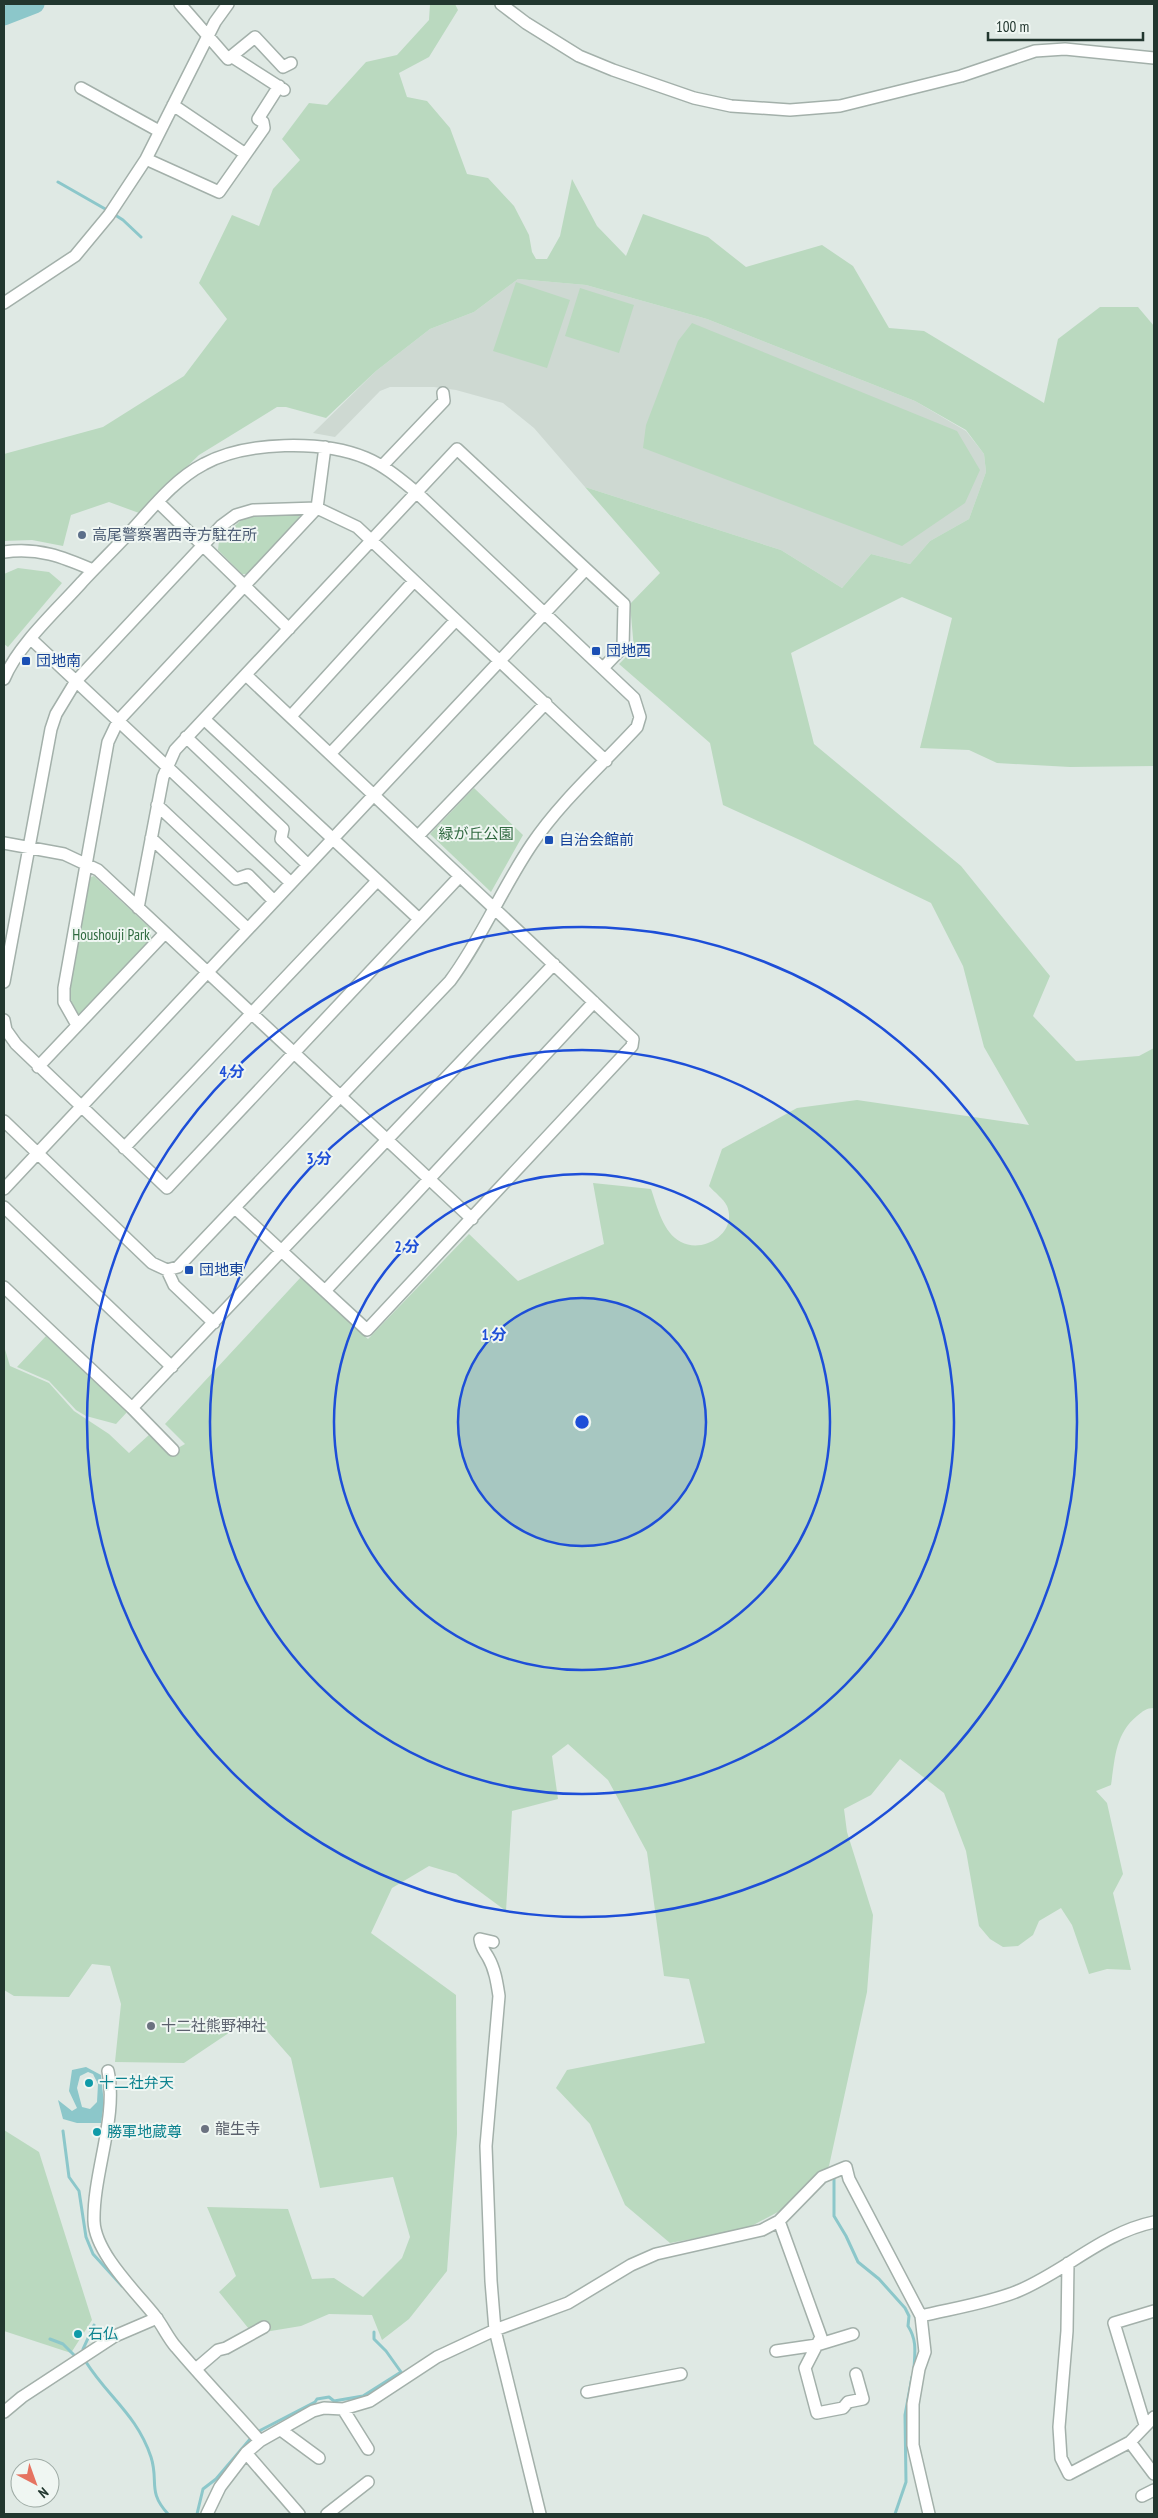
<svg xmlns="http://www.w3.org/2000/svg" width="1158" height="2518" font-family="'PT Sans Narrow','Noto Sans JP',sans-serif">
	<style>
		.built { fill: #ced9d2 }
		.green { fill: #bad9bf }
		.water { fill: #8cc7ca; fill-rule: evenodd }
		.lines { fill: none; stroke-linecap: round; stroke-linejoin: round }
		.stream { stroke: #8cc7ca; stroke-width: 3 }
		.river { stroke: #8cc7ca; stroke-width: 19 }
		.minor-casing { stroke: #a3b0aa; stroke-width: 14 }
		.minor { stroke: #fff; stroke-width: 11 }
		.ring { fill: none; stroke: #1d4ed8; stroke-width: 2.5 }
		.service-dot { fill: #5c6f8a; stroke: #eff6f2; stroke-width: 2 }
		.transit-dot { fill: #1a4fb4; stroke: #eff6f2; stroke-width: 2 }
		.worship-dot { fill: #6b7280; stroke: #eff6f2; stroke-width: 2 }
		.culture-dot { fill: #0f9aa8; stroke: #eff6f2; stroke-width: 2 }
		.labels { text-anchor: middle; stroke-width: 4; stroke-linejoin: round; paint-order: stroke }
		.service-label { font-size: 15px; fill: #4e5e75; stroke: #eff6f2; text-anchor: start }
		.transit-label { font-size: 15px; fill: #164399; stroke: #eff6f2; text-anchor: start }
		.park-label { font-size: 15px; fill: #306a40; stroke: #eff6f2 }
		.worship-label { font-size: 15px; fill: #5b616d; stroke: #eff6f2; text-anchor: start }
		.culture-label { font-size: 15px; fill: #0d838f; stroke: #eff6f2; text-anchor: start }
		.centre { fill: #1d4ed8; stroke: #eff6f2; stroke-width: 2.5 }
		.ring-label { font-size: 15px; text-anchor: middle; font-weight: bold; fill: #1d4ed8; stroke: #eff6f2; stroke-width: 4; stroke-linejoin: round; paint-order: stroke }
	</style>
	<rect width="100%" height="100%" fill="#dfe9e4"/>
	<path class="built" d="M 518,279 L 586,285 L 707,319 L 915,401 L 966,431 L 984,454 L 986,472 L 969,519 L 930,541 L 910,564 L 871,554 L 842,588 L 781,550 L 585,487 L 534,428 L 503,403 L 456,390 L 434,387 L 390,387 L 380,391 L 335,437 L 313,433 L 376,371 L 430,329 L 474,312 Z"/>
	<path class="green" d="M 430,4 L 455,4 L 458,10 L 429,57 L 399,73 L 407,97 L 427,101 L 450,128 L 467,174 L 488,178 L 514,206 L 529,235 L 532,252 L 536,259 L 547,259 L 560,236 L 572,179 L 597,226 L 626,256 L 643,214 L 708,237 L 746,267 L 822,245 L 853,266 L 889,328 L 924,331 L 1044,403 L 1058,339 L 1100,307 L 1138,307 L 1154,326 L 1154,766 L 1070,767 L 997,763 L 969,750 L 920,748 L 952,618 L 902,597 L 791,653 L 814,744 L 961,866 L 1050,976 L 1033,1016 L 1076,1061 L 1139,1056 L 1154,1048 L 1154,1708 C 1146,1708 1143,1711 1137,1716 C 1115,1734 1115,1759 1111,1785 L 1096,1791 L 1107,1803 L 1123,1874 L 1113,1893 L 1131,1970 L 1107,1969 L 1089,1974 L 1072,1925 L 1061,1908 L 1039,1921 L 1033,1935 L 1018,1946 L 1003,1947 L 990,1939 L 979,1926 L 966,1851 L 944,1793 L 900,1759 L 871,1795 L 844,1809 L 847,1832 L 873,1915 L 867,1992 L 829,2166 L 802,2199 L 746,2229 L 670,2243 L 625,2205 L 590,2124 L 556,2088 L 567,2070 L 705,2043 L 689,1979 L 664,1976 L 647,1852 L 608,1780 L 568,1744 L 552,1756 L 558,1799 L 512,1811 L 506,1911 L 456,1874 L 429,1866 L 392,1888 L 371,1933 L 456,1995 L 457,2134 L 447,2271 L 409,2319 L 382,2340 L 372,2315 L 329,2314 L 301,2326 L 253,2334 L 219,2292 L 236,2276 L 207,2207 L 288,2209 L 312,2279 L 334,2278 L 363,2297 L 402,2258 L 410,2237 L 393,2177 L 320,2188 L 291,2058 L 254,2016 L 184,2063 L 115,2062 L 121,2004 L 110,1966 L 92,1964 L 69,1997 L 14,1996 L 4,1990 L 4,1346 L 10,1366 L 49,1383 L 74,1411 L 109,1434 L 129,1453 L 150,1434 L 169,1453 L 185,1444 L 165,1424 L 301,1277 L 368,1339 L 469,1234 L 518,1281 L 604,1244 L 593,1183 L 651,1189 C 657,1206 663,1233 681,1242 C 703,1254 738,1233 727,1206 C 724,1199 714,1192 709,1186 L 722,1149 L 797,1108 L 857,1100 L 1029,1125 L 984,1047 L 963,966 L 931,903 L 800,840 L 723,805 L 710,743 L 619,664 L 634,649 L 630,604 L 660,573 L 585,487 L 781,550 L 842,588 L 871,554 L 910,564 L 930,541 L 969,519 L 986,472 L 984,454 L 966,430 L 915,401 L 707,319 L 586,285 L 518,279 L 474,312 L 430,329 L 376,371 L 326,418 L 286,407 L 277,407 L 199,455 L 139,513 L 109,502 L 71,515 L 63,546 L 32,540 L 4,541 L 4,454 L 103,427 L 184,376 L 227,319 L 199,283 L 232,215 L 259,226 L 273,189 L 300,160 L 282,139 L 309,103 L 327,105 L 366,62 L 397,55 L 429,20 Z
		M 516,282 L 570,300 L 547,368 L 493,351 Z
		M 580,288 L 634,305 L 619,353 L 565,336 Z
		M 692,323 L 957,431 L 980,470 L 965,503 L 902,546 L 643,448 L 646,425 L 678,341 Z
		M 299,514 L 300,520 L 249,574 L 242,574 L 218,550 L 219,541 L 240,521 L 248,517 Z
		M 18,568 L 49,572 L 62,583 L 8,647 L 4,644 L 4,574 Z
		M 474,788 L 523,835 L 491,892 L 430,834 Z
		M 94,876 L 150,928 L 151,939 L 79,1015 L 70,999 L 69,986 L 88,878 Z
		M 46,1336 L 128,1411 L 116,1424 L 86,1416 L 76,1410 L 49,1381 L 17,1367 Z
		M 4,2130 L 39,2152 L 92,2320 L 71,2353 L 4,2331 Z"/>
	<path class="water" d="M 86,2067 L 101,2075 L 104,2104 L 101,2123 L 77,2123 L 63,2119 L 58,2100 L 72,2111 L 77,2108 L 69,2091 L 72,2070 ZM 88,2072 L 93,2074 L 98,2084 L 97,2102 L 90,2109 L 82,2107 L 77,2088 L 80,2076 Z"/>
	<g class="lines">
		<path class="stream" d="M 58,182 L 107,210
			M 112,213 L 123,220 L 141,237
			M 63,2131 L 69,2177 L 79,2191 L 86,2237 L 93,2254 L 122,2286
			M 834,2178 L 834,2216 L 846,2236 L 858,2262 L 879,2279 L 905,2308 L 909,2316 L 908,2326 C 917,2340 915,2352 914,2368
			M 50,2339 L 63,2344 L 74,2355
			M 83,2349 L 94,2325
			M 86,2362 C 108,2397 137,2415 151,2457 C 159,2482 147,2491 168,2514
			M 197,2514 L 203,2489 L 216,2479 L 251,2438 L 261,2430 L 315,2402 L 317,2399 L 329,2397 L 334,2401 L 363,2396 L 401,2372 L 386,2351 L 374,2339 L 374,2332
			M 895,2514 L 906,2482 L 905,2415 L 912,2377"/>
		<path class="river" d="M 4,16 L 35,4"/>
		<g class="minor-casing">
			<path id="minor" d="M 180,4 L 228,59 L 255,37 L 283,67 L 291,63
				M 501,4 L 526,23 L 579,56 L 613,70 L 694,98 L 731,106 L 790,110 L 840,106 L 961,76 L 1035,51 L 1065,49 L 1154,58
				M 231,56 L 284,90
				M 81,88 L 159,131
				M 173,105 L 244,153
				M 146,159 L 219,192 L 264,128 L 263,122 L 258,119 L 279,86
				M 4,303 L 75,256 L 109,215 L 146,159 L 215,22 L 228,4
				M 382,466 L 444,401 L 443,393
				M 158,502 L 289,629
				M 4,552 C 38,547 63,557 93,570
				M 586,569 L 624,604 L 623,647 L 603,668
				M 31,639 L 291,883
				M 4,679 C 18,645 57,610 82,582 C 98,565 115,548 132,530 C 153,507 175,479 204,464 C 246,441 323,440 366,458 C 385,466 400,479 416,492 L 634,698 L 640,717 L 637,727 C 602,765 561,801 532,844 C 502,888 482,938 450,981 L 178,1267 L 167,1270 L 152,1263 L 4,1121
				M 291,716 L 414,581
				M 204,719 L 419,919
				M 186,737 L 283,829 L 281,839 L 308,865
				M 330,754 L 456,620
				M 157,805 L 236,879 L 248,875 L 274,901
				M 418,836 L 546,703
				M 151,838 L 248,929
				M 4,843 L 64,854 L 98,870 L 472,1219
				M 4,982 L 51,729 L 56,714 L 76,681 L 221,526 L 236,515 L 253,510 L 317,508 L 357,527 L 606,761
				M 4,1020 L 6,1030 L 16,1044 L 167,1188 L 460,876
				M 77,1025 L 64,1002 L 64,988 L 108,742 L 118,721 L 317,508 L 325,447
				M 38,1067 L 165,933
				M 124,1148 L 377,881
				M 4,1189 L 586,569 L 457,449 L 175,750 L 163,777 L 138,908
				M 4,1207 L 172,1367
				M 235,1208 L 367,1330 L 632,1046 L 633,1039 L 246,675
				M 167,1270 L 174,1285 L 214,1323
				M 4,1287 L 132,1408 L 554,964
				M 325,1291 L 594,1002
				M 132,1408 L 173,1450
				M 493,1942 L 480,1939 C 481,1948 484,1950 488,1957 C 495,1969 497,1983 499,1996 L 486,2146 L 491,2281 L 495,2330 L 540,2514
				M 108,2071 C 118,2116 93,2173 94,2221 C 95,2253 136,2292 155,2316 C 163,2326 168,2338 176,2347 C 203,2379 232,2409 260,2441
				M 779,2221 L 821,2337 L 805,2368 L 817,2413 L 843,2408 L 848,2402 L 863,2399 L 856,2374
				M 1068,2263 L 1067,2331 L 1059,2427 L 1061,2458 L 1069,2474 L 1130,2442 L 1154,2417
				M 921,2316 C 950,2309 993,2302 1018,2291 C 1066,2271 1102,2233 1154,2222
				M 776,2351 L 817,2345 L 853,2334
				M 197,2368 L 218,2350 L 226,2348 L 264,2327
				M 587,2392 L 681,2374
				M 343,2409 L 368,2449
				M 4,2412 L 22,2397 L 115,2336 L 157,2318
				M 1145,2425 L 1114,2323 L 1154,2311
				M 281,2430 L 319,2458
				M 1130,2442 L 1154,2474
				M 246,2453 L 299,2514
				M 1142,2496 L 1154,2490
				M 207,2514 L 220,2487 L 246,2453 L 260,2441 L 313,2411 L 324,2408 L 343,2409 L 370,2401 L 437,2357 L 495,2330 L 568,2303 L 631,2265 L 656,2254 L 762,2230 L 779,2221 L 822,2177 L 846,2167 L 849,2179 L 921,2316 L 925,2352 L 919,2369 L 913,2404 L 913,2445 L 929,2514
				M 327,2514 L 368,2482"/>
		</g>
		<use href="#minor" class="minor"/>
	</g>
	<circle cx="582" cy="1422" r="124" fill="#1d4ed8" fill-opacity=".12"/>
	<g class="ring">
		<circle cx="582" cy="1422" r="124"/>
		<circle cx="582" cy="1422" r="248"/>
		<circle cx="582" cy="1422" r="372"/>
		<circle cx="582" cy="1422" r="495"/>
	</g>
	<circle class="service-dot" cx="82" cy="535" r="5"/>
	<g class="transit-dot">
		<rect x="591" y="646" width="10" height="10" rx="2.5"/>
		<rect x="21" y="656" width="10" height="10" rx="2.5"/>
		<rect x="544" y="835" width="10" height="10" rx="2.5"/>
		<rect x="184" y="1265" width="10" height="10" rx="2.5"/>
	</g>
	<g class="worship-dot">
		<circle cx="151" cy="2026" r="5"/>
		<circle cx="205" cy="2129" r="5"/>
	</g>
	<g class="culture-dot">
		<circle cx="89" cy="2083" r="5"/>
		<circle cx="97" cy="2132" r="5"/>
		<circle cx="78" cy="2334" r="5"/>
	</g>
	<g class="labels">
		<g class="service-label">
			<text x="92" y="540">高尾警察署西寺方駐在所</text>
		</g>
		<g class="transit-label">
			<text x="606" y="656">団地西</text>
			<text x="36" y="666">団地南</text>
			<text x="559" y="845">自治会館前</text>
			<text x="199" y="1275">団地東</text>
		</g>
		<g class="park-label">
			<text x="476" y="839">緑が丘公園</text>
			<text x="111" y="940">Houshouji Park</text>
		</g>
		<g class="worship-label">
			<text x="161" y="2031">十二社熊野神社</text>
			<text x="215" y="2134">龍生寺</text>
		</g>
		<g class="culture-label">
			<text x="99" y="2088">十二社弁天</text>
			<text x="107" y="2137">勝軍地蔵尊</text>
			<text x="88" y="2339">石仏</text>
		</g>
	</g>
	<circle cx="582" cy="1422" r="8" class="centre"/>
	<g class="ring-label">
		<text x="232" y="1077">4 分</text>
		<text x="319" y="1164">3 分</text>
		<text x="407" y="1252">2 分</text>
		<text x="494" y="1340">1 分</text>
	</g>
	<rect width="1158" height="2518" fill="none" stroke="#22372f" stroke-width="10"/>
	<g transform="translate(35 2483) rotate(139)"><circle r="24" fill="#eff6f2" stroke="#9daaa4"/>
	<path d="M0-4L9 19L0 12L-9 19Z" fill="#e57361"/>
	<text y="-8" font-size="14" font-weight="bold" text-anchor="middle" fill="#22372f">N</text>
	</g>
	<path d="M988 32v8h155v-8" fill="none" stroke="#22372f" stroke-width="2.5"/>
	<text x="996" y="32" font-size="15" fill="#22372f" stroke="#eff6f2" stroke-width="4" paint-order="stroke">100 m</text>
</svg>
